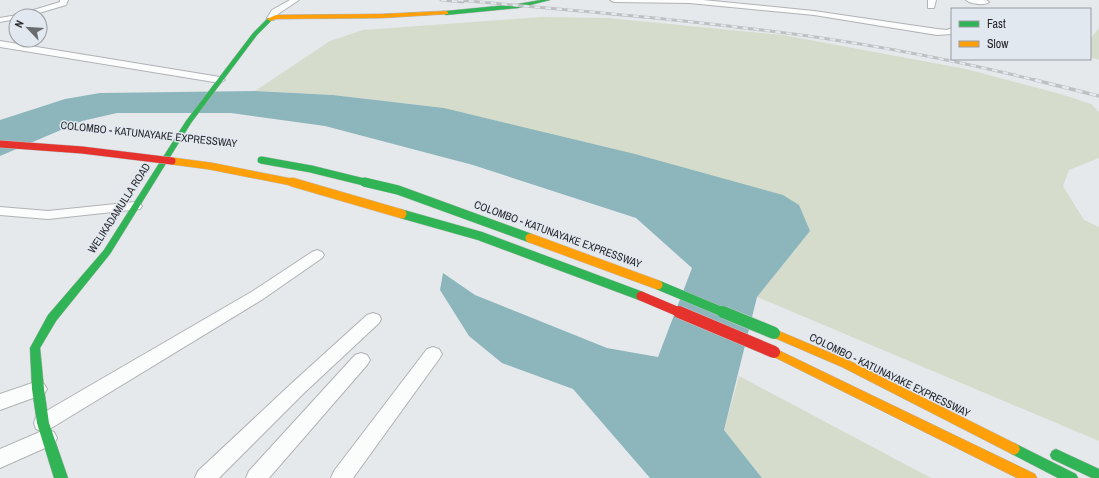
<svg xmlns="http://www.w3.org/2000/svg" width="1099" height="478" font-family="'Archivo Narrow',sans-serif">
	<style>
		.green { fill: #d6dccb }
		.water { fill: #8cb6bc }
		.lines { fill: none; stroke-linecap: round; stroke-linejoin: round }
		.street-casing { stroke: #b0b2b4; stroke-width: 2 }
		.fast-casing { stroke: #b0b2b4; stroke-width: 1 }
		.slow-casing { stroke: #b0b2b4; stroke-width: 1 }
		.street { fill: #fbfcfc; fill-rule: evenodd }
		.fast { fill: #30b455; fill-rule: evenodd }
		.slow { fill: #ff9f0a; fill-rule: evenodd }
		.rail-far1-casing { stroke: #bfc0c1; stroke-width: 3 }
		.rail-casing { stroke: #bfc0c1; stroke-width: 3.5 }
		.rail-far1 { stroke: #e2e8f0; stroke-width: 2; stroke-dasharray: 5.5; stroke-linecap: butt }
		.rail { stroke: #e2e8f0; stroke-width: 2.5; stroke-dasharray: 7; stroke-linecap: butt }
		.fast-bridge-far2-casing { stroke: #c3c4c5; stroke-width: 8; stroke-linecap: butt }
		.fast-bridge-far1-casing { stroke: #c3c4c5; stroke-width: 10; stroke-linecap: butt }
		.fast-bridge-casing { stroke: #c3c4c5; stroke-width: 13; stroke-linecap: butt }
		.slow-bridge-far1-casing { stroke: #c3c4c5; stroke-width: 8; stroke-linecap: butt }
		.slow-bridge-casing { stroke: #c3c4c5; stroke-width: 10; stroke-linecap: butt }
		.jam-bridge-far2-casing { stroke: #c3c4c5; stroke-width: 8; stroke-linecap: butt }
		.jam-bridge-far1-casing { stroke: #c3c4c5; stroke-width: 10; stroke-linecap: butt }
		.jam-bridge-casing { stroke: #c3c4c5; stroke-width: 13; stroke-linecap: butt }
		.fast-bridge-far2 { stroke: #30b455; stroke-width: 7 }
		.fast-bridge-far1 { stroke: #30b455; stroke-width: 9 }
		.fast-bridge { stroke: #30b455; stroke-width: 12 }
		.slow-bridge-far1 { stroke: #ff9f0a; stroke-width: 7 }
		.slow-bridge { stroke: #ff9f0a; stroke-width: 9 }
		.jam-bridge-far2 { stroke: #e5322d; stroke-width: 7 }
		.jam-bridge-far1 { stroke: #e5322d; stroke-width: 9 }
		.jam-bridge { stroke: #e5322d; stroke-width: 12 }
		.labels { text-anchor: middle; stroke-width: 3; stroke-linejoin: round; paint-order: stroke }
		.street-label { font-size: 11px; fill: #26282b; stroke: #e2e8f0 }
	</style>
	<rect width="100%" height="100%" fill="#e6e9ec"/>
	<path class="green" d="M 541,17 L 608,18 L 783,35 L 966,69 L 1064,95 L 1091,104 L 1099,112 L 1099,158 L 1069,170 L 1063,186 L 1084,220 L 1099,227 L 1099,441 L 757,297 L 810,231 L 444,108 L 333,95 L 255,91 L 330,41 L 363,30 Z
		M 1099,28 L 1099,60 L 1090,57 L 1090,39 Z
		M 739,376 L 931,478 L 762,478 L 724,430 Z"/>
	<path class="water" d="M 255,91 L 333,95 L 444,108 L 635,154 L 783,195 L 799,205 L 810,231 L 757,297 L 724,430 L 762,478 L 650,478 L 573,389 L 502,363 L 469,336 L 440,290 L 443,273 L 475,295 L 607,348 L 658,357 L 692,268 L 636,218 L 473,165 L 325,126 L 231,113 L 117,113 L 82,121 L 0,156 L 0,120 L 65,99 L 100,93 Z"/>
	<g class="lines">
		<g class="street-casing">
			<path id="street" d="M 60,0 L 68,0 L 66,5 L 29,16 L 16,16 L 16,19 L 0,22 L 0,18 L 17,15 L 60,2 Z
				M 290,0 L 299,0 L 278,14 L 274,20 L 268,20 L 267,18 L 272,10 Z
				M 610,0 L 703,0 L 814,11 L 937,29 L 947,30 L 952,28 L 952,34 L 937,35 L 814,15 L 689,3 L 614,2 Z
				M 928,0 L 936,0 L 934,8 L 928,8 Z
				M 966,0 L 986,0 L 989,2 C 984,6 971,4 966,0 Z
				M 0,41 L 220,77 L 225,80 L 220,83 L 0,47 Z
				M 135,202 L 140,203 L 142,206 L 140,209 L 48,219 L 0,215 L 0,207 L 48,211 Z
				M 317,250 L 322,252 L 324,255 L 322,258 L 263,299 L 48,430 L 54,432 L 57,438 L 54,444 L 0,468 L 0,449 L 42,431 L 36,429 L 34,423 L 36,417 L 253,291 L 312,252 Z
				M 373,313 L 379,315 L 381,319 L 379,323 L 304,393 L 219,478 L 195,478 L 198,471 L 292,383 L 367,315 Z
				M 433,347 L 439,349 L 442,354 L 439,359 L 353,478 L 331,478 L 334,471 L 427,349 Z
				M 361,353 L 367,355 L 370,360 L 367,365 L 269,478 L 246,478 L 249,471 L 355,355 Z
				M 38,381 L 44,384 L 47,389 L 44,394 L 0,410 L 0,394 Z"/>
		</g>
		<g class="fast-casing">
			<path id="fast" d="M 541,0 L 550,0 L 518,8 L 446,15 L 443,13 L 446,11 L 518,4 Z
				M 268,18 L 273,19 L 257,35 L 191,123 L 110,254 L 56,321 L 40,348 L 44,389 L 49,423 L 68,478 L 54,478 L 37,423 L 32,389 L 30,348 L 48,315 L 104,250 L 186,121 L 253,33 Z
				M 1014,443 L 1076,474 L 1078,478 L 1058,478 L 1010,453 L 1008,449 L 1010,445 Z
				M 1056,449 L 1099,469 L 1099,478 L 1092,478 L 1052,459 L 1050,455 L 1052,451 Z"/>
		</g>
		<g class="slow-casing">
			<path id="slow" d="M 446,11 L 448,12 L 448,14 L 382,18 L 276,19 L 270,21 L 267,19 L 276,15 L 382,14 Z
				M 774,329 L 850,361 L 1018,445 L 1020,449 L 1018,453 L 1014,455 L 1010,453 L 842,367 L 770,336 L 769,333 L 770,330 Z
				M 774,348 L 1035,474 L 1037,478 L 1017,478 L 770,355 L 769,352 L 770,349 Z"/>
		</g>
		<use href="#street" class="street"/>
		<use href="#fast" class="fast"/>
		<use href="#slow" class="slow"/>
		<g class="rail-far1-casing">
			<path id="rail-far1" d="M 441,0 L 463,2
				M 458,0 C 553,9 649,16 744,28 C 843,39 942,57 1039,81"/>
		</g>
		<g class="rail-casing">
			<path id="rail" d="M 1035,80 L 1099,96"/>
		</g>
		<use href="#rail-far1" class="rail-far1"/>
		<use href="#rail" class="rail"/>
		<g class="fast-bridge-far2-casing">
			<path id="fast-bridge-far2" d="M 261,160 L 311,169 L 368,183"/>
		</g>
		<g class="fast-bridge-far1-casing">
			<path id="fast-bridge-far1" d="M 364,182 L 398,190 L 530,238
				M 402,214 L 480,236 L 641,296
				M 658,285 L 725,313"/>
		</g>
		<g class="fast-bridge-casing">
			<path id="fast-bridge" d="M 723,312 L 774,333"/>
		</g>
		<g class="slow-bridge-far1-casing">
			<path id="slow-bridge-far1" d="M 172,161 L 210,166 L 296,183"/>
		</g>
		<g class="slow-bridge-casing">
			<path id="slow-bridge" d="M 292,182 L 402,214
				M 530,238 L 658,285"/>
		</g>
		<g class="jam-bridge-far2-casing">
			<path id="jam-bridge-far2" d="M 0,144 L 82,150 L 172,161"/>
		</g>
		<g class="jam-bridge-far1-casing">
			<path id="jam-bridge-far1" d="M 641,296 L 681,313"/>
		</g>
		<g class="jam-bridge-casing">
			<path id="jam-bridge" d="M 679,312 L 774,352"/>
		</g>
		<use href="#fast-bridge-far2" class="fast-bridge-far2"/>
		<use href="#fast-bridge-far1" class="fast-bridge-far1"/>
		<use href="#fast-bridge" class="fast-bridge"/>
		<use href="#slow-bridge-far1" class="slow-bridge-far1"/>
		<use href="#slow-bridge" class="slow-bridge"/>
		<use href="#jam-bridge-far2" class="jam-bridge-far2"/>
		<use href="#jam-bridge-far1" class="jam-bridge-far1"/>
		<use href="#jam-bridge" class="jam-bridge"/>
	</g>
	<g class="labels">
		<g class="street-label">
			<text transform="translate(149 134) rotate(6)" y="4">COLOMBO - KATUNAYAKE EXPRESSWAY</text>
			<text transform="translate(119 208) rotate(-57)" y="4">WELIKADAMULLA ROAD</text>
			<text transform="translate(558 234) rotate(20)" y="4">COLOMBO - KATUNAYAKE EXPRESSWAY</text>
			<text transform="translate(890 375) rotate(26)" y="4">COLOMBO - KATUNAYAKE EXPRESSWAY</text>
		</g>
	</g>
	<rect x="951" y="8" width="140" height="52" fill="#e2e8f0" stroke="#979ba1"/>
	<rect x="959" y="21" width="20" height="6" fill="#30b455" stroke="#979ba1"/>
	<text x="987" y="28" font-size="12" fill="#26282b">Fast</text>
	<rect x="959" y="41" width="20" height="6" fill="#ff9f0a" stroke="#979ba1"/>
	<text x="987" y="48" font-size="12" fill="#26282b">Slow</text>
	<g transform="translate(28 28) rotate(295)"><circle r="19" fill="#e2e8f0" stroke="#979ba1"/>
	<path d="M0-3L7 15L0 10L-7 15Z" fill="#696c6f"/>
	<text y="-6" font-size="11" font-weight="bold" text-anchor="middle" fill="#26282b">N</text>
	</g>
</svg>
